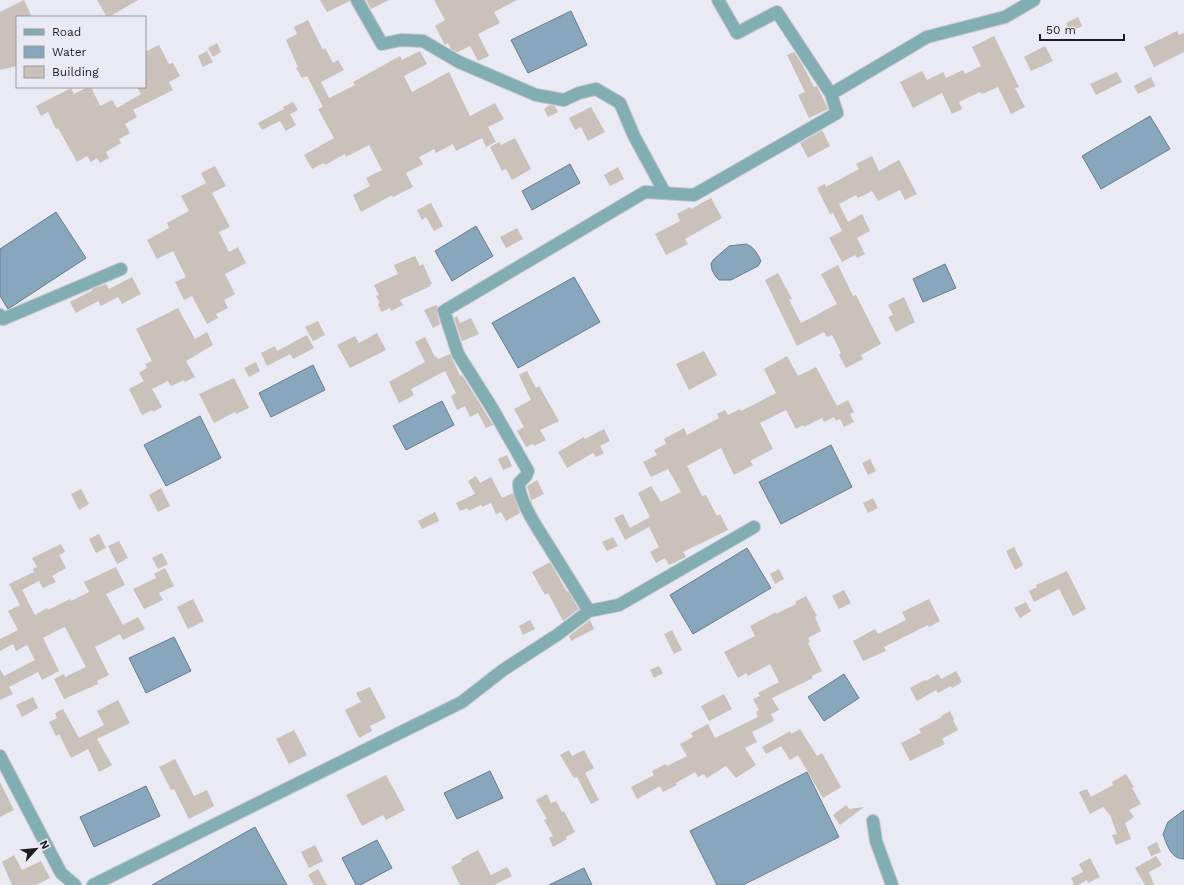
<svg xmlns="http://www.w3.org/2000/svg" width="1184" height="885" font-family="'Work Sans',sans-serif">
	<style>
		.water { fill: #88a6bc; stroke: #687d8e }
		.building { fill: #c9c1ba }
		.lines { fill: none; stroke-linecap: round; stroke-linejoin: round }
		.minor-casing { stroke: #c5c5ce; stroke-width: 14 }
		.minor { stroke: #82aeb3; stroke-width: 12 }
	</style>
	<rect width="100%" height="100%" fill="#eaeaf4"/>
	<path class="water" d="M 571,11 L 587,45 L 528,73 L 511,40 Z
		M 1150,116 L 1170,149 L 1101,189 L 1082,156 Z
		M 570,164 L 580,183 L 532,210 L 522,191 Z
		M 56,212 L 86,258 L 8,309 L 0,296 L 0,249 Z
		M 476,226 L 493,256 L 452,281 L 435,251 Z
		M 746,244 C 754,247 757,253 761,261 L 758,266 L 731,280 L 719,280 L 716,277 L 712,270 L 711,264 L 713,260 L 729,246 Z
		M 945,264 L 956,288 L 923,302 L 913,279 Z
		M 574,277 L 600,322 L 518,368 L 492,323 Z
		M 313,365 L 325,390 L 271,417 L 259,393 Z
		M 442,401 L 454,425 L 406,450 L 393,426 Z
		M 200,416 L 221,458 L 166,486 L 144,445 Z
		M 831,445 L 852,487 L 781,524 L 759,482 Z
		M 747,548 L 771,588 L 693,634 L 670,595 Z
		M 174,637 L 191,671 L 146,693 L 129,658 Z
		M 844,674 L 859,698 L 824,721 L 808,697 Z
		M 490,771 L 503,798 L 457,819 L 444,793 Z
		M 807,772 L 839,837 L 743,885 L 717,885 L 690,831 Z
		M 146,786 L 160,816 L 94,847 L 80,817 Z
		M 1184,810 L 1184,859 C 1171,859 1167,845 1163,834 L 1168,822 Z
		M 255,827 L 287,885 L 152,885 Z
		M 377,840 L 392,868 L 360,885 L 356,885 L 342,858 Z
		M 584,868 L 592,885 L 549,885 Z"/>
	<path class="building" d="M 24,0 L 32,17 L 17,17 L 17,66 L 0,70 L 0,12 Z
		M 97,0 L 138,0 L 109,17 L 107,17 Z
		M 320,0 L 350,0 L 350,1 L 327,12 Z
		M 366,0 L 389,0 L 371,9 Z
		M 434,0 L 517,0 L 494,12 L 500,23 L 478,34 L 489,56 L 478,61 L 470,46 L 457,52 L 451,49 L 448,43 L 445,45 L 435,26 L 445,20 Z
		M 1078,17 L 1082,26 L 1070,32 L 1066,23 Z
		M 308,20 L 323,50 L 325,48 L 333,63 L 338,60 L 344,70 L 321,82 L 329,98 L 355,85 L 353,82 L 400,56 L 402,60 L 420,51 L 427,64 L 404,76 L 412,92 L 449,72 L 470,116 L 495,103 L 504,119 L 488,127 L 496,142 L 486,147 L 482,138 L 456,151 L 453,144 L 436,153 L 434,149 L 419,157 L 423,164 L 406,173 L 413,187 L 393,197 L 392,195 L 361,212 L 353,195 L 370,186 L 366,178 L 382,170 L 369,145 L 346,157 L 345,154 L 325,165 L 324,163 L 312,169 L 304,155 L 334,138 L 318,109 L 323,107 L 307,76 L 302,78 L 296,68 L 298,67 L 286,40 L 297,34 L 294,27 Z
		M 1177,31 L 1179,35 L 1184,33 L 1184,52 L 1154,67 L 1144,47 Z
		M 994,36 L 1019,87 L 1015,88 L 1025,107 L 1011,114 L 998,87 L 982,94 L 980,92 L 959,102 L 962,109 L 952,114 L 942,93 L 913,108 L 900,82 L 922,71 L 927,80 L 943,72 L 946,78 L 963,70 L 965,74 L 981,66 L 972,47 Z
		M 217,43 L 221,52 L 213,57 L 208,48 Z
		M 159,45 L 169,64 L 173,63 L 180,76 L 169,82 L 173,90 L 133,110 L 137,117 L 125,124 L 130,133 L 119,139 L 121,143 L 106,152 L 109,158 L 100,163 L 97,158 L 91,162 L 87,156 L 77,162 L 58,128 L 56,129 L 48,112 L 41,116 L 36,106 L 71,88 L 74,94 L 88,87 L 91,87 L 100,106 L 112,100 L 117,108 L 141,94 L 137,87 L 145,87 L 145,52 Z
		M 1045,46 L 1053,61 L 1031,71 L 1024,57 Z
		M 207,51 L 213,62 L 203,67 L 198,56 Z
		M 794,52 L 802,64 L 814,87 L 817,86 L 828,109 L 809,118 L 798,95 L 805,92 L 787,55 Z
		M 1117,72 L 1122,82 L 1096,95 L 1090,84 Z
		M 1151,77 L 1155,86 L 1138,94 L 1134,86 Z
		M 293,102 L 298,110 L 290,114 L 296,125 L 286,131 L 280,121 L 262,130 L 258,123 L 284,109 L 283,107 Z
		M 550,105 L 555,106 L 558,112 L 548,117 L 544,109 Z
		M 591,107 L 605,132 L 588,141 L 581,127 L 575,130 L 569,118 Z
		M 822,130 L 830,146 L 808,158 L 800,143 Z
		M 515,138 L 531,169 L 512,180 L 506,169 L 502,171 L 490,147 L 499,142 L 501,145 Z
		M 872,156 L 879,171 L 899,160 L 917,194 L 905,200 L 900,190 L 878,201 L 872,191 L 858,198 L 856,195 L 839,204 L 848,222 L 862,214 L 870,231 L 857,238 L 865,254 L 857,258 L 855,255 L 842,262 L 829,238 L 842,231 L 833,213 L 830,214 L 817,188 L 825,184 L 826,187 L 859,169 L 856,164 Z
		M 215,166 L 226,186 L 212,193 L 230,227 L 219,232 L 229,252 L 238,247 L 246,263 L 225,274 L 235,294 L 224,300 L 228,308 L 216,314 L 218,318 L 207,324 L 192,296 L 184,300 L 175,282 L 186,277 L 173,251 L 157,259 L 147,240 L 169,228 L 167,223 L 189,211 L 181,196 L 206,183 L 201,173 Z
		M 618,167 L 624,179 L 610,186 L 604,175 Z
		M 711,198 L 722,218 L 685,239 L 688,244 L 666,255 L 655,234 L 680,221 L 677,214 L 690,207 L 691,209 Z
		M 431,203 L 443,226 L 434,231 L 426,217 L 422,220 L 417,210 Z
		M 517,228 L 523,239 L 506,248 L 500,237 Z
		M 415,256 L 420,266 L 423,264 L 432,284 L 430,284 L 431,286 L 400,300 L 403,305 L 391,311 L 390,308 L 381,312 L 378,304 L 380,303 L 376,296 L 379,295 L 374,285 L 398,274 L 394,265 Z
		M 838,265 L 853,296 L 856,295 L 881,344 L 861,355 L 863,359 L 846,368 L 839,355 L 841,353 L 832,335 L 827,337 L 824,332 L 797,346 L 765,280 L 778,273 L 792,299 L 789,300 L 801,323 L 837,304 L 821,274 Z
		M 132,277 L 141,294 L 122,304 L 118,297 L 101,306 L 98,301 L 76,313 L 70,302 L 93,290 L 92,289 L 106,284 L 109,289 Z
		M 904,297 L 915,322 L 896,332 L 888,317 L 893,315 L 888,305 Z
		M 436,305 L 438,307 L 437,313 L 440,324 L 433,328 L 424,310 Z
		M 178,308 L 195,339 L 207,332 L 213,345 L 186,361 L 195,377 L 185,382 L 184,380 L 171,386 L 168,381 L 152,389 L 162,407 L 153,412 L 152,410 L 142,415 L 129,389 L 144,381 L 139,373 L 147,368 L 145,364 L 152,361 L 136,329 Z
		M 457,316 L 460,323 L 471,318 L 479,334 L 462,341 L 454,318 Z
		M 318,321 L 325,335 L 313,341 L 305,327 Z
		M 377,333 L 386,350 L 350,368 L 337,345 L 355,336 L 359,343 Z
		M 307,335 L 314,348 L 293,359 L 290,354 L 267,366 L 261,353 L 275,346 L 277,351 Z
		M 425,337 L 435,357 L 436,356 L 438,359 L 450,354 L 460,376 L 462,375 L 493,425 L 486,428 L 478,413 L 470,417 L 465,406 L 457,410 L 451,396 L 456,393 L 445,371 L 411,389 L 414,395 L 399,403 L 389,382 L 425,362 L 415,342 Z
		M 704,351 L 717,375 L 689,390 L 676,364 Z
		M 787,356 L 798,376 L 816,367 L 837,406 L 848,400 L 854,412 L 850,414 L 854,422 L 844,427 L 840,419 L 836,421 L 834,417 L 824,422 L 822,418 L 804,427 L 803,425 L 796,429 L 786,410 L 760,423 L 773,449 L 750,461 L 753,465 L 734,475 L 721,448 L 687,466 L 702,496 L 706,495 L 717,516 L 720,514 L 728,530 L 683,552 L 686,557 L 669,565 L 665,558 L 656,563 L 650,552 L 659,547 L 649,527 L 625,540 L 614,518 L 623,514 L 630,528 L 650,517 L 638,493 L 651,486 L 661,502 L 681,492 L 668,469 L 651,477 L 643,462 L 657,455 L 654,450 L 666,444 L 664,439 L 684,428 L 687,435 L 719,418 L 717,414 L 725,410 L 728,415 L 740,409 L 741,411 L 776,393 L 764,369 Z
		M 256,362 L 260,371 L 249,377 L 244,368 Z
		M 527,371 L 536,388 L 539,386 L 559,421 L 540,430 L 546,440 L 534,446 L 533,444 L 526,447 L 517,431 L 524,427 L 514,409 L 531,400 L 519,375 Z
		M 234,378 L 249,408 L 236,414 L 235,412 L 214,423 L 199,394 Z
		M 604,429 L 610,441 L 600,446 L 604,453 L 596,457 L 593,453 L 567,468 L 558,452 L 584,437 L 585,439 Z
		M 507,455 L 512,466 L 503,470 L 498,459 Z
		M 870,459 L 876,471 L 868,475 L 862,463 Z
		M 476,476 L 480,483 L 491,477 L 502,498 L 513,493 L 520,513 L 506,521 L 501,512 L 496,514 L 491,503 L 482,507 L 481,505 L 469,511 L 467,508 L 460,511 L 456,503 L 475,494 L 468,481 Z
		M 537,480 L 544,494 L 532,500 L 532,503 L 527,486 Z
		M 161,488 L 170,506 L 158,512 L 149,495 Z
		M 81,489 L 89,504 L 79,510 L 71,494 Z
		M 873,498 L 878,508 L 868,513 L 863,503 Z
		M 435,512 L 439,521 L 422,529 L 418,521 Z
		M 99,534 L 106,548 L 96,553 L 89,539 Z
		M 613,537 L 618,546 L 607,551 L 602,542 Z
		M 119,541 L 128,558 L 117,564 L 108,546 Z
		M 61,544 L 65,552 L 59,555 L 66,568 L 52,576 L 56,582 L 43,588 L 39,581 L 22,590 L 35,615 L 47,608 L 48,610 L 70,599 L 71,601 L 89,592 L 84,582 L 116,567 L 125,585 L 106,594 L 123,625 L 138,617 L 145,629 L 123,640 L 120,634 L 95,647 L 109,675 L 97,681 L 98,684 L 64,699 L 54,679 L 64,674 L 65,677 L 86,667 L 65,627 L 62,628 L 43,638 L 59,671 L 42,680 L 38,672 L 9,687 L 13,694 L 0,700 L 0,669 L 4,676 L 35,660 L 27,645 L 16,651 L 13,644 L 0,651 L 0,639 L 18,630 L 8,611 L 20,605 L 9,584 L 34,572 L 33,569 L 37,567 L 32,558 Z
		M 1014,547 L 1023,565 L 1015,570 L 1006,551 Z
		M 162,553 L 168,564 L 158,569 L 152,558 Z
		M 550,562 L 567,592 L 568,591 L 579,609 L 563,621 L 548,593 L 545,595 L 532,572 Z
		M 165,568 L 174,586 L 159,593 L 163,600 L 144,609 L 133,589 L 156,578 L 154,574 Z
		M 779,569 L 784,579 L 775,584 L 770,574 Z
		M 1067,571 L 1086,609 L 1073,616 L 1059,589 L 1034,602 L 1029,591 L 1037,587 L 1036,585 Z
		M 844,590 L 851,603 L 839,609 L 832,596 Z
		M 806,596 L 817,616 L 815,617 L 821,631 L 808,638 L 810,642 L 808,643 L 822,671 L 812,676 L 813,678 L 772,698 L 779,710 L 771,714 L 774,721 L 752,732 L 757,742 L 745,748 L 756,765 L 736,778 L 726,766 L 707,778 L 704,774 L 698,777 L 695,772 L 676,783 L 677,785 L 663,792 L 660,786 L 637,799 L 631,787 L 654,775 L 652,771 L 666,764 L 667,766 L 687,756 L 680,744 L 693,737 L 691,733 L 708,724 L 715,738 L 758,717 L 756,712 L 759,710 L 753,699 L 760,696 L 758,693 L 779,682 L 770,664 L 748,676 L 746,673 L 738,678 L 724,652 L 755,636 L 750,626 L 776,612 L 776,614 L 796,604 L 795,602 Z
		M 193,599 L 204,621 L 188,629 L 177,607 Z
		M 929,599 L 940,621 L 929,627 L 928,625 L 884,647 L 886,651 L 863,661 L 853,641 L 875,629 L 878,634 L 906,620 L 902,612 Z
		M 1026,602 L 1031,611 L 1020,618 L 1014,608 Z
		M 530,620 L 535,629 L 523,635 L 519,626 Z
		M 590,620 L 594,629 L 571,641 L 569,636 Z
		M 672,630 L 682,650 L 674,654 L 664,634 Z
		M 659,666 L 663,673 L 654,678 L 650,670 Z
		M 956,671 L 962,682 L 952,688 L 951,686 L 938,693 L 936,690 L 917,701 L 910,688 L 925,680 L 926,681 L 938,674 L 941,679 Z
		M 370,687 L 386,718 L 370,726 L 372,731 L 359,738 L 345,710 L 361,702 L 356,693 Z
		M 724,694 L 732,709 L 709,721 L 701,706 Z
		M 33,697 L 38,708 L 22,717 L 16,705 Z
		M 118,700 L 130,723 L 97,739 L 112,765 L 99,772 L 88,749 L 71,758 L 59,734 L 56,736 L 49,722 L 57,718 L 55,713 L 63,709 L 79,738 L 104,725 L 97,711 Z
		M 950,711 L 954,719 L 953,720 L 958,730 L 942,739 L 945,744 L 910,761 L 901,743 L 921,733 L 919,729 L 942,717 L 941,716 Z
		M 800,729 L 817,756 L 822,753 L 841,787 L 823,798 L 798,755 L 790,760 L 781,746 L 766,754 L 762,747 L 790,731 L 791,734 Z
		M 294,730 L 307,755 L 289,764 L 276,739 Z
		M 569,750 L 572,756 L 584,750 L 594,768 L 585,773 L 599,800 L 591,804 L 577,777 L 574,778 L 560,755 Z
		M 175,759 L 194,796 L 207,790 L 214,806 L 189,819 L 174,789 L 171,790 L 159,767 Z
		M 1126,774 L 1134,787 L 1132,788 L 1141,804 L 1129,810 L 1134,817 L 1125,823 L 1131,839 L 1116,845 L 1112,835 L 1117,834 L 1110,815 L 1103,807 L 1090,814 L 1079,792 L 1087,789 L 1091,797 L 1113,785 L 1112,782 Z
		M 386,775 L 405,810 L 386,820 L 383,815 L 362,826 L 346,795 Z
		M 0,782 L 14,810 L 0,817 Z
		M 547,794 L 551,803 L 556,801 L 562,812 L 564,811 L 575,832 L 566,837 L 567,839 L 553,847 L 549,838 L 553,836 L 544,820 L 547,819 L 536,800 Z
		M 846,805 L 849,809 L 864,807 L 840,825 L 833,815 Z
		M 1157,842 L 1161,852 L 1151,856 L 1147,847 Z
		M 315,845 L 323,861 L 309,868 L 301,852 Z
		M 478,850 L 491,875 L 507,867 L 512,876 L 494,885 L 460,885 L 451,867 L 462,861 L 461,859 Z
		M 14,855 L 22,870 L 41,861 L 50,878 L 36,885 L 12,885 L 2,862 Z
		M 1156,856 L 1162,865 L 1149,872 L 1154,885 L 1145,885 L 1135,868 Z
		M 1090,858 L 1100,877 L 1088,883 L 1087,880 L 1078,885 L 1074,885 L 1071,878 L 1083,872 L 1079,864 Z
		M 318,869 L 327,885 L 314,885 L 308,875 Z"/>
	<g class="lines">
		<g class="minor-casing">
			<path id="minor" d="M 357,0 L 382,44 L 401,40 L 423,41 L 459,62 L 536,95 L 564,100 L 579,93 L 596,89 L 620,103 L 634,136 L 665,193
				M 718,0 L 737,33 L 777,12 L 831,94 L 927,37 L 1005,17 L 1034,0
				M 0,315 L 3,319 L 121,269
				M 589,611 C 577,592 565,572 553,553 C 543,536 518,502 519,483 L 526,476 L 528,471 L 492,408 L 458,354 L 444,311 L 645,192 L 694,195 L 837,113 L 831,94
				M 0,756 L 61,873 L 75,885
				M 873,821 L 876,841 L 892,885
				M 93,885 L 462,702 L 503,670 L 557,635 L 589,611 L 619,605 L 754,527"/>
		</g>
		<use href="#minor" class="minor"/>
	</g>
	<rect x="16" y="16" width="130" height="72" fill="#eaeaf4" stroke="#9898a0"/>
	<rect x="24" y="29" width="20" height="6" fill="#82aeb3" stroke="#9898a0"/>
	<text x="52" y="36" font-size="12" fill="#1e1e21">Road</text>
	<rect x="24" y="46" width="20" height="12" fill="#88a6bc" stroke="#9898a0"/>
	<text x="52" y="56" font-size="12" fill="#1e1e21">Water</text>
	<rect x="24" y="66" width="20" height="12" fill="#c9c1ba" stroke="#9898a0"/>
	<text x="52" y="76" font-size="12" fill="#1e1e21">Building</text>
	<g transform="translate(36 849) rotate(63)" stroke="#eaeaf4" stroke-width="3" paint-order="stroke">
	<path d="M0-3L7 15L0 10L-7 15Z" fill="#1e1e21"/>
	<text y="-6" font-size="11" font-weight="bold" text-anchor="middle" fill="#1e1e21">N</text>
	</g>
	<path d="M1040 34v6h84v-6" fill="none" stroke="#1e1e21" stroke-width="2"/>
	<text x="1046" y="34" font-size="12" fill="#1e1e21" stroke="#eaeaf4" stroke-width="3" paint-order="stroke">50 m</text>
</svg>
